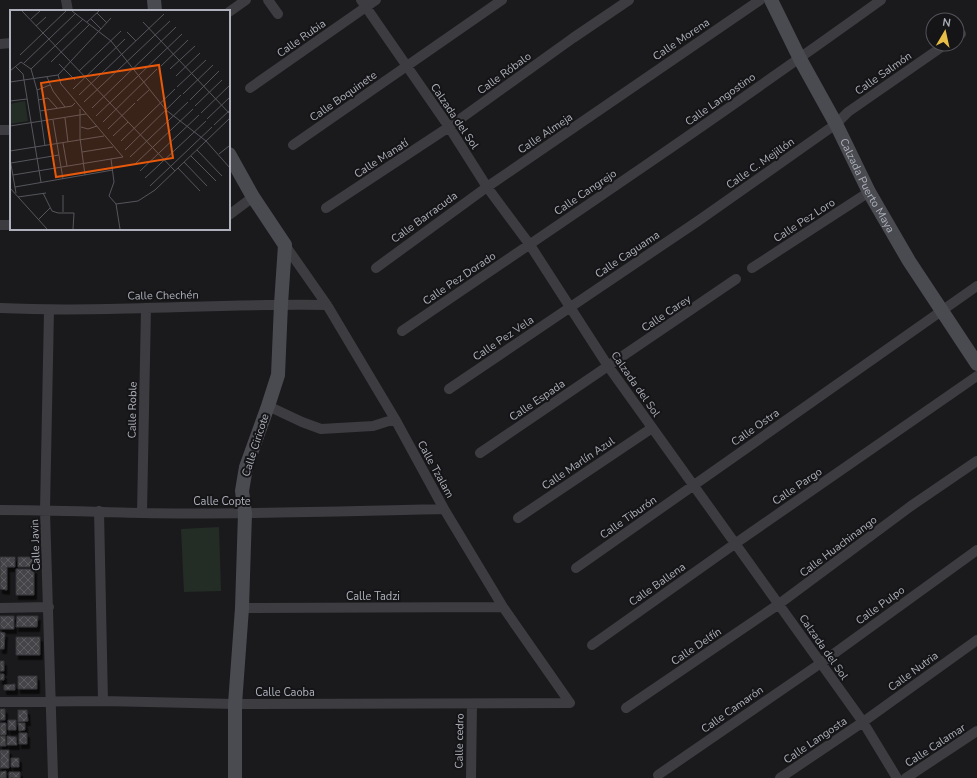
<svg xmlns="http://www.w3.org/2000/svg" width="977" height="778" font-family="'Nunito Sans',sans-serif">
	<style>
		.park { fill: #242c26 }
		.building { fill: url(#building-cross-hatch); stroke: #353438; filter: url(#shadow) }
		.lines { fill: none; stroke-linecap: round; stroke-linejoin: round }
		.street { stroke: #3c3c41; stroke-width: 10 }
		.secondary { stroke: #4a4b51; stroke-width: 14 }
		.labels { text-anchor: middle; stroke-width: 4; stroke-linejoin: round; paint-order: stroke }
		.street-label { font-size: 11px; fill: #aeb1bb; stroke: #151517 }
		.inset-road { fill: none; stroke: #55565c; stroke-width: 1 }
		.view { fill: #e8590c; fill-opacity: 0.15; stroke: #e8590c; stroke-width: 2 }
		.inset-edge { fill: none; stroke: #aeb1bb; stroke-width: 2 }
	</style>
	<defs>
		<pattern id="building-cross-hatch" width="8" height="8" patternUnits="userSpaceOnUse"><rect width="8" height="8" fill="#454549"/><path d="M0 0l8 8M0 8l8-8" fill="none" stroke="#5d5d61"/></pattern>
		<filter id="shadow"><feDropShadow dx="2.5" dy="4.5" stdDeviation="0" flood-color="#0009"/></filter>
	</defs>
	<rect width="100%" height="100%" fill="#1a1a1c"/>
	<path class="park" d="M 219,527 L 221,591 L 184,592 L 181,529 Z"/>
	<path class="building" d="M 0,557 L 15,557 L 15,567 L 7,567 L 7,590 L 0,589 Z
		M 18,557 L 33,557 L 33,567 L 18,567 Z
		M 16,569 L 34,569 L 34,595 L 16,595 Z
		M 0,616 L 14,616 L 14,629 L 0,629 Z
		M 17,616 L 38,616 L 37,627 L 16,627 Z
		M 0,632 L 5,633 L 4,649 L 0,649 Z
		M 16,637 L 40,637 L 40,655 L 16,655 Z
		M 0,661 L 4,661 L 4,671 L 0,671 Z
		M 0,674 L 4,674 L 4,680 L 0,680 Z
		M 18,676 L 37,676 L 37,689 L 18,689 Z
		M 15,684 L 15,690 L 4,690 L 4,685 Z
		M 0,709 L 5,709 L 5,720 L 0,720 Z
		M 18,710 L 27,710 L 28,721 L 18,722 Z
		M 8,720 L 16,720 L 16,730 L 8,730 Z
		M 0,723 L 6,723 L 6,735 L 0,735 Z
		M 18,723 L 25,723 L 25,730 L 19,731 Z
		M 19,733 L 27,733 L 27,744 L 19,744 Z
		M 0,736 L 5,736 L 6,746 L 0,746 Z
		M 7,736 L 16,737 L 17,745 L 7,745 Z
		M 0,750 L 9,750 L 9,768 L 0,768 Z
		M 11,758 L 19,758 L 19,767 L 11,767 Z
		M 6,771 L 6,778 L 0,778 L 0,772 Z
		M 9,772 L 20,772 L 20,778 L 9,778 Z"/>
	<g class="lines">
		<path class="street" d="M 66,0 L 68,11
			M 268,0 L 278,14
			M 361,0 L 449,127 L 487,187 L 530,245 L 608,366 L 863,722 L 897,778
			M 229,12 L 246,0
			M 957,36 L 961,34
			M 0,44 L 11,43
			M 250,88 L 376,0
			M 0,130 L 11,130
			M 293,145 L 502,0
			M 326,208 L 449,127 L 573,38 L 629,0
			M 229,215 L 253,197
			M 0,225 L 11,225
			M 285,245 L 327,305 L 395,419 L 444,509 L 503,607 L 570,703
			M 376,268 L 487,187 L 760,0
			M 752,268 L 869,192
			M 0,308 C 109,313 218,303 327,305
			M 49,310 L 45,510 L 53,778
			M 402,331 C 563,222 724,113 881,0
			M 449,389 L 698,221 L 836,124 L 848,112 L 946,44
			M 268,406 L 302,422 L 321,429 L 373,426 L 395,419
			M 480,453 L 736,279
			M 0,510 C 47,510 95,512 142,513 C 243,515 344,511 444,509
			M 99,511 L 103,701
			M 142,513 L 146,308
			M 518,518 L 652,428
			M 576,568 L 977,286
			M 0,608 L 49,607
			M 242,608 L 503,607
			M 592,645 L 736,543 L 977,376
			M 0,702 L 103,701 L 235,704 L 570,703
			M 626,708 L 779,604 L 911,506 L 977,461
			M 658,775 L 821,663 L 977,550
			M 471,778 L 472,704
			M 780,778 L 863,722 L 977,640
			M 906,778 L 977,731"/>
		<g class="secondary">
			<path d="M 154,0 L 155,11"/>
			<path id="s1" d="M 771,0 L 800,59 L 836,124 L 869,192 L 909,261 L 977,364"/>
			<path d="M 229,154 L 253,197 L 285,245 L 281,304 L 278,375 L 268,406 L 246,467 L 242,491 L 245,513 L 242,608 L 235,704 L 235,778"/>
		</g>
	</g>
	<g class="labels">
		<g class="street-label">
			<text transform="translate(301 38) rotate(-35)" y="4">Calle Rubia</text>
			<text transform="translate(681 39) rotate(-34)" y="4">Calle Morena</text>
			<text transform="translate(504 73) rotate(-36)" y="4">Calle Róbalo</text>
			<text transform="translate(883 73) rotate(-35)" y="4">Calle Salmón</text>
			<text transform="translate(343 96) rotate(-35)" y="4">Calle Boquinete</text>
			<text transform="translate(720 99) rotate(-35)" y="4">Calle Langostino</text>
			<text transform="translate(455 116) rotate(56)" y="4">Calzada del Sol</text>
			<text transform="translate(545 133) rotate(-34)" y="4">Calle Almeja</text>
			<text transform="translate(381 158) rotate(-33)" y="4">Calle Manatí</text>
			<text transform="translate(760 163) rotate(-35)" y="4">Calle C. Mejillón</text>
			<text dy="4" stroke="none"><textPath href="#s1" startOffset="209">Calzada Puerto Maya</textPath></text>
			<text transform="translate(585 192) rotate(-34)" y="4">Calle Cangrejo</text>
			<text transform="translate(424 217) rotate(-36)" y="4">Calle Barracuda</text>
			<text transform="translate(804 220) rotate(-33)" y="4">Calle Pez Loro</text>
			<text transform="translate(627 254) rotate(-34)" y="4">Calle Caguama</text>
			<text transform="translate(459 278) rotate(-34)" y="4">Calle Pez Dorado</text>
			<text transform="translate(163 295) rotate(-1)" y="4">Calle Chechén</text>
			<text transform="translate(666 313) rotate(-34)" y="4">Calle Carey</text>
			<text transform="translate(503 338) rotate(-34)" y="4">Calle Pez Vela</text>
			<text transform="translate(636 384) rotate(55)" y="4">Calzada del Sol</text>
			<text transform="translate(537 400) rotate(-34)" y="4">Calle Espada</text>
			<text transform="translate(132 410) rotate(-89)" y="4">Calle Roble</text>
			<text transform="translate(755 427) rotate(-35)" y="4">Calle Ostra</text>
			<text transform="translate(255 445) rotate(-72)" y="4">Calle Ciricote</text>
			<text transform="translate(578 463) rotate(-34)" y="4">Calle Marlín Azul</text>
			<text transform="translate(436 469) rotate(61)" y="4">Calle Tzalam</text>
			<text transform="translate(797 486) rotate(-34)" y="4">Calle Pargo</text>
			<text x="222" y="505">Calle Copte</text>
			<text transform="translate(628 517) rotate(-35)" y="4">Calle Tiburón</text>
			<text transform="translate(35 545) rotate(-92)" y="4">Calle Javin</text>
			<text transform="translate(838 546) rotate(-37)" y="4">Calle Huachinango</text>
			<text transform="translate(657 584) rotate(-35)" y="4">Calle Ballena</text>
			<text x="373" y="600">Calle Tadzi</text>
			<text transform="translate(880 605) rotate(-36)" y="4">Calle Pulpo</text>
			<text transform="translate(696 646) rotate(-34)" y="4">Calle Delfín</text>
			<text transform="translate(824 647) rotate(55)" y="4">Calzada del Sol</text>
			<text transform="translate(913 671) rotate(-36)" y="4">Calle Nutria</text>
			<text x="285" y="696">Calle Caoba</text>
			<text transform="translate(732 709) rotate(-35)" y="4">Calle Camarón</text>
			<text transform="translate(815 740) rotate(-34)" y="4">Calle Langosta</text>
			<text transform="translate(459 741) rotate(-89)" y="4">Calle cedro</text>
			<text transform="translate(935 745) rotate(-33)" y="4">Calle Calamar</text>
		</g>
	</g>
	<g transform="translate(10 10)">
		<rect width="220" height="220" fill="#1a1a1c"/>
		<path d="M 15,91 L 18,111 L 0,114 L 0,94 Z" fill="#242c26"/>
		<path class="inset-road" d="M 12,1 L 165,161M 62,1 L 101,31 L 156,100 L 196,131 L 220,158M 87,3 L 97,13M 21,9 L 30,1M 81,9 L 91,19M 77,12 L 89,1M 133,12 L 220,104M 26,16 L 36,7M 117,22 L 126,31M 10,45 L 56,1M 41,52 L 80,14M 14,53 L 66,3M 49,54 L 65,70M 5,56 L 13,64 L 31,172M 151,56 L 178,30M 21,59 L 73,9M 160,59 L 185,36M 0,61 L 11,52 L 21,59 L 27,80 L 35,136M 69,61 L 111,21M 48,65 L 51,74 L 113,147M 166,66 L 190,43M 37,67 L 43,81 L 55,97M 0,72 L 48,65 L 101,8M 167,77 L 196,50M 63,79 L 115,29M 27,80 L 40,75M 173,84 L 203,55M 69,85 L 154,4M 28,90 L 38,88 L 47,98M 180,90 L 209,61M 0,91 L 17,89M 127,91 L 139,80M 74,92 L 160,11M 185,96 L 212,70M 82,98 L 166,17M 70,99 L 70,128 L 75,165M 30,101 L 62,96 L 65,93M 191,103 L 220,75M 86,106 L 172,24M 55,108 L 58,132M 197,109 L 220,87M 43,110 L 53,169M 93,112 L 147,59M 204,115 L 220,100M 0,116 L 76,104M 71,117 L 78,119 L 87,116M 98,119 L 125,93M 103,126 L 118,112M 111,131 L 165,79M 53,133 L 57,156M 115,140 L 171,85M 187,140 L 212,166M 0,141 L 94,126M 72,142 L 103,137M 209,144 L 219,136M 181,146 L 206,171M 120,147 L 178,92M 0,149 L 6,183M 101,149 L 104,172 L 99,186 L 106,194 L 110,219M 174,152 L 197,176M 1,153 L 49,145M 125,154 L 183,99M 168,158 L 190,181M 130,161 L 189,105M 3,165 L 113,147M 135,168 L 196,111M 140,176 L 202,117M 5,177 L 103,160M 0,178 L 37,219M 33,183 L 42,201 L 48,203 L 64,203 L 63,219M 53,185 L 53,202M 8,187 L 36,183M 106,194 L 128,191 L 145,180 L 220,108M 28,210 L 40,198"/>
		<path class="view" d="M 149,55 L 163,148 L 46,167 L 31,73 Z"/>
		<rect width="220" height="220" class="inset-edge"/>
	</g>
	<g transform="translate(945 32) rotate(9)"><circle r="19" fill="#151517" stroke="#525359"/>
	<path d="M0-3L7 15L0 10L-7 15Z" fill="#e7be47"/>
	<text y="-6" font-size="11" font-weight="bold" text-anchor="middle" fill="#aeb1bb">N</text>
	</g>
</svg>
